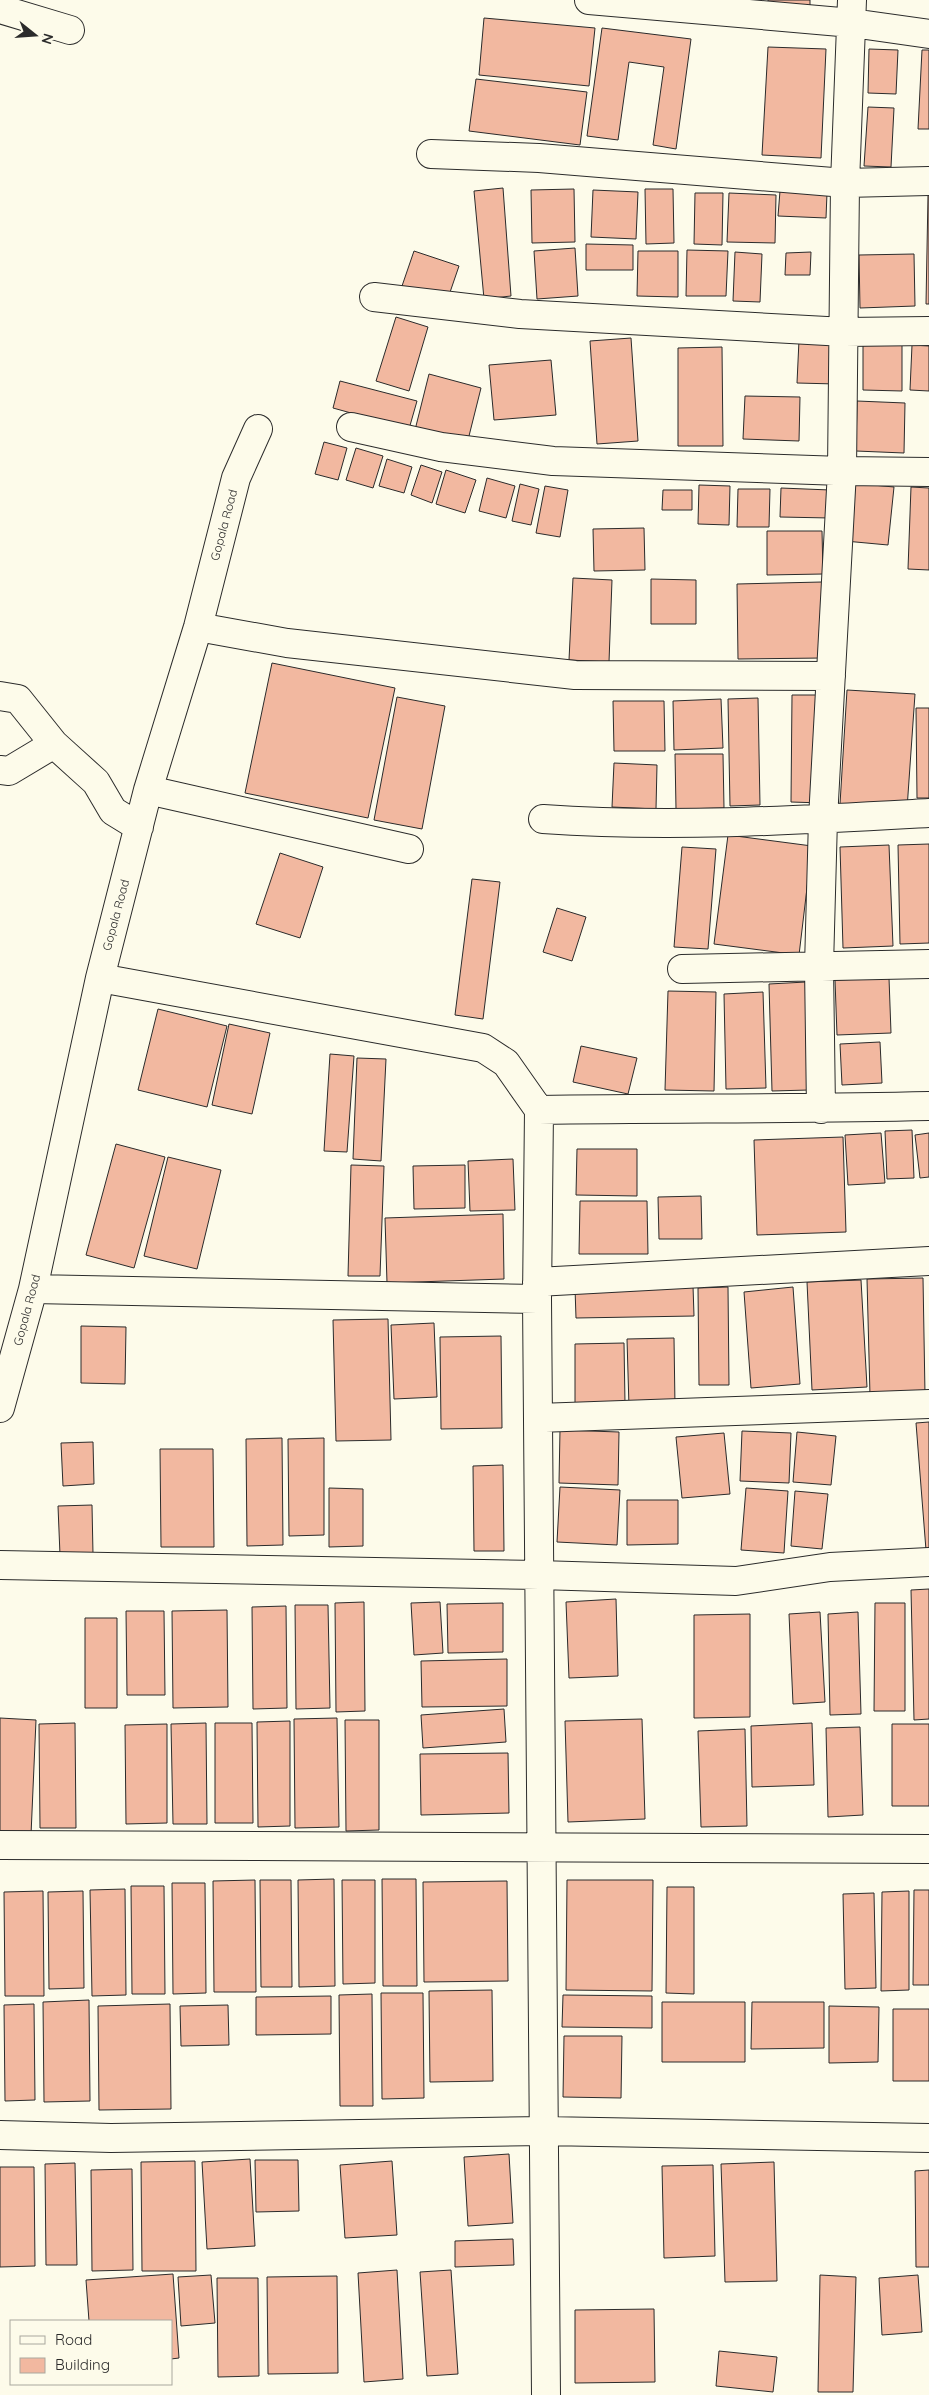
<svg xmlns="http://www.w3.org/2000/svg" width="929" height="2395" font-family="Quicksand,sans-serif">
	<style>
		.building { fill: #f2b8a0; stroke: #2b2b2b }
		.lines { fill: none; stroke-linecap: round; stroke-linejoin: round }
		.street-casing { stroke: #2b2b2b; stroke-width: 30 }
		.street { stroke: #fdfbea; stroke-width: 28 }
		.labels { text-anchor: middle; stroke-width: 4; stroke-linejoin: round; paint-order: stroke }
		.street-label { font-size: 12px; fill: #2b2b2b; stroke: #fdfbea }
	</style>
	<rect width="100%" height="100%" fill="#fdfbea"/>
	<path class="building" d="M 768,0 L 810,0 L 810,10 L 768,9 Z
		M 484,18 L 595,28 L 589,86 L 479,75 Z
		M 602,28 L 691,39 L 676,149 L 653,145 L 664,67 L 629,62 L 618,140 L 587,136 Z
		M 768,47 L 826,49 L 821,158 L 762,155 Z
		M 869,49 L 898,50 L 896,94 L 868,93 Z
		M 922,50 L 929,50 L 929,129 L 918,129 Z
		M 476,79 L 587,92 L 580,145 L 469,131 Z
		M 868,107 L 894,108 L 891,167 L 864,166 Z
		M 503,188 L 511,296 L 484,299 L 474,191 Z
		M 574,189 L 575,242 L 532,243 L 531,190 Z
		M 645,189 L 673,189 L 674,243 L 646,244 Z
		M 593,190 L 638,192 L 636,239 L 591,237 Z
		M 780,191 L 827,193 L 826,218 L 778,216 Z
		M 695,193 L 723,193 L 722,245 L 694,244 Z
		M 729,193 L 776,195 L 775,243 L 727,242 Z
		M 928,195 L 929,195 L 929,304 L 926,304 Z
		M 586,244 L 633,245 L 633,270 L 586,270 Z
		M 575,248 L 578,296 L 537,299 L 534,251 Z
		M 687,250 L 728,251 L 726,296 L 686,296 Z
		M 414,251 L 459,266 L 447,301 L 402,286 Z
		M 638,251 L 678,251 L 678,297 L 637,296 Z
		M 735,252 L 762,254 L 760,302 L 733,301 Z
		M 811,252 L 810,275 L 785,275 L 786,253 Z
		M 914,254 L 915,306 L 860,308 L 859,255 Z
		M 396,317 L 428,327 L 409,391 L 376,381 Z
		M 631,338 L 638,441 L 597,444 L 590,341 Z
		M 799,340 L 836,340 L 836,384 L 797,383 Z
		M 863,341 L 902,342 L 902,391 L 863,390 Z
		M 912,345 L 929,346 L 929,391 L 910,390 Z
		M 722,347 L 723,446 L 678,446 L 678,348 Z
		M 551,360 L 556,415 L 494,420 L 489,365 Z
		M 429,374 L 481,388 L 467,444 L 415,430 Z
		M 340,381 L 417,401 L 409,429 L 333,408 Z
		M 745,396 L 800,397 L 799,441 L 743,439 Z
		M 857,401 L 905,403 L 904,453 L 856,451 Z
		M 324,442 L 347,448 L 338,480 L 315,474 Z
		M 356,448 L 383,456 L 373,488 L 346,480 Z
		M 387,459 L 412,467 L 404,493 L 379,486 Z
		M 421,465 L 442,472 L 432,503 L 411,495 Z
		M 446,470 L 476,480 L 465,513 L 436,504 Z
		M 487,478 L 515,486 L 506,518 L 479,511 Z
		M 851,483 L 894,487 L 888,545 L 845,541 Z
		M 520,484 L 539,489 L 531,525 L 512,521 Z
		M 699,485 L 730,486 L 729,525 L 698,524 Z
		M 545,486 L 568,490 L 560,537 L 536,533 Z
		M 911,487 L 929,488 L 929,570 L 908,569 Z
		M 781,488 L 830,490 L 830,518 L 780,517 Z
		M 738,489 L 770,489 L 769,527 L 737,527 Z
		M 663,490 L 692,490 L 692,510 L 662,510 Z
		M 644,528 L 645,570 L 594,571 L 593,529 Z
		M 767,531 L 822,531 L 823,574 L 767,575 Z
		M 573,578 L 612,580 L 609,662 L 569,660 Z
		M 651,579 L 696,580 L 696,624 L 651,624 Z
		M 822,582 L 823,658 L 738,659 L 737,584 Z
		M 272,663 L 395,688 L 368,818 L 245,793 Z
		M 847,690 L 915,694 L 907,809 L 840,804 Z
		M 792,695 L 825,695 L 823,803 L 791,802 Z
		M 397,697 L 445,706 L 422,829 L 374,820 Z
		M 758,698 L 760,805 L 730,806 L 728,699 Z
		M 721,699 L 723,748 L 674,750 L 673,701 Z
		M 613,701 L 664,701 L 665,751 L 614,751 Z
		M 916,708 L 929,708 L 929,798 L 917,798 Z
		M 675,754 L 723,754 L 724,808 L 676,809 Z
		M 614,763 L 657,765 L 656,809 L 612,807 Z
		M 728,835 L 812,846 L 799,955 L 714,944 Z
		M 929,844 L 929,943 L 900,944 L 898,845 Z
		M 889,845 L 893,946 L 843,948 L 840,847 Z
		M 682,847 L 716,849 L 708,949 L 674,947 Z
		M 280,853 L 323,867 L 300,938 L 256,924 Z
		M 472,879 L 500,882 L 483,1019 L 455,1015 Z
		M 557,908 L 586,917 L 572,961 L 543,952 Z
		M 889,978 L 891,1033 L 837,1035 L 835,980 Z
		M 806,982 L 809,1090 L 772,1091 L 769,984 Z
		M 668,991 L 716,992 L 714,1091 L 665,1090 Z
		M 763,992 L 766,1088 L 726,1089 L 724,994 Z
		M 158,1009 L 227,1026 L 207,1107 L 138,1090 Z
		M 229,1024 L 270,1033 L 252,1114 L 212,1105 Z
		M 880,1042 L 882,1083 L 842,1085 L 840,1044 Z
		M 581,1046 L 637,1058 L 628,1094 L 573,1082 Z
		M 330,1054 L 354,1056 L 347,1152 L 324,1151 Z
		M 357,1058 L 386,1059 L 381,1161 L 353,1159 Z
		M 912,1130 L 914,1178 L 887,1179 L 885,1131 Z
		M 881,1133 L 885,1183 L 848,1185 L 845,1135 Z
		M 929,1133 L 929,1177 L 920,1178 L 915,1135 Z
		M 843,1137 L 846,1232 L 757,1235 L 754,1140 Z
		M 116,1144 L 165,1157 L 134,1268 L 86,1255 Z
		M 577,1149 L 637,1149 L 637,1196 L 576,1195 Z
		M 168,1157 L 221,1170 L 197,1269 L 144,1256 Z
		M 513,1159 L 515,1210 L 470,1211 L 468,1161 Z
		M 351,1165 L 384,1166 L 380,1276 L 348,1276 Z
		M 465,1165 L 465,1208 L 414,1209 L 413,1166 Z
		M 701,1196 L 702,1239 L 659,1239 L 658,1197 Z
		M 580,1201 L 647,1201 L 648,1254 L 579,1254 Z
		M 503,1214 L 504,1279 L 387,1283 L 385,1218 Z
		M 923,1278 L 925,1394 L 870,1396 L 867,1279 Z
		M 861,1280 L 867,1387 L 812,1390 L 807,1282 Z
		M 693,1286 L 694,1316 L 576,1318 L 575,1288 Z
		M 728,1287 L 729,1385 L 699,1385 L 698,1288 Z
		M 793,1287 L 800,1384 L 751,1388 L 744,1292 Z
		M 388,1319 L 391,1440 L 336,1441 L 333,1320 Z
		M 434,1323 L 437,1397 L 394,1399 L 391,1325 Z
		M 81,1326 L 126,1327 L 125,1384 L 81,1383 Z
		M 501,1336 L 502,1428 L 441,1429 L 440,1337 Z
		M 674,1338 L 675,1406 L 629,1407 L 627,1339 Z
		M 624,1343 L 625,1403 L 575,1404 L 575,1344 Z
		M 929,1422 L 929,1550 L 926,1550 L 916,1423 Z
		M 560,1430 L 619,1432 L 618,1485 L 559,1483 Z
		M 742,1431 L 791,1433 L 789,1483 L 740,1481 Z
		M 797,1432 L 836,1436 L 831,1485 L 793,1482 Z
		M 724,1433 L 730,1494 L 682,1498 L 676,1437 Z
		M 282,1438 L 283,1545 L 247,1546 L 246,1439 Z
		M 324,1438 L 324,1535 L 289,1536 L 288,1439 Z
		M 93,1442 L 94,1484 L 63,1486 L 61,1443 Z
		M 160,1449 L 213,1449 L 214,1547 L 161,1547 Z
		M 503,1465 L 504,1551 L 474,1551 L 473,1466 Z
		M 560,1487 L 620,1490 L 617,1545 L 557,1542 Z
		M 329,1488 L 363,1489 L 363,1546 L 329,1547 Z
		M 746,1488 L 788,1491 L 784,1553 L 741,1550 Z
		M 795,1491 L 828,1494 L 822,1549 L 791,1546 Z
		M 627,1500 L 678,1500 L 678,1544 L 627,1545 Z
		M 92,1505 L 93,1554 L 60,1555 L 58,1506 Z
		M 929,1589 L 929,1719 L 914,1720 L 911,1590 Z
		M 616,1599 L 618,1676 L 569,1678 L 566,1602 Z
		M 364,1602 L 365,1711 L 336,1712 L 335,1603 Z
		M 440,1602 L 443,1653 L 414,1655 L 411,1603 Z
		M 503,1603 L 503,1652 L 448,1653 L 447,1604 Z
		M 875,1603 L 905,1603 L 905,1711 L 874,1711 Z
		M 295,1605 L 328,1605 L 330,1708 L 296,1709 Z
		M 286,1606 L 287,1708 L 253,1709 L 252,1607 Z
		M 227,1610 L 228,1707 L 173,1708 L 172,1611 Z
		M 126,1611 L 164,1611 L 165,1695 L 127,1695 Z
		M 820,1612 L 825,1702 L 793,1704 L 789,1614 Z
		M 858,1612 L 861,1714 L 830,1715 L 828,1614 Z
		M 750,1614 L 750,1717 L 694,1718 L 694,1615 Z
		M 85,1618 L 117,1618 L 117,1708 L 85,1708 Z
		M 507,1659 L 507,1706 L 422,1707 L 421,1661 Z
		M 504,1709 L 506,1742 L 423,1748 L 421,1715 Z
		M 0,1718 L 36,1720 L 31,1835 L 0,1833 Z
		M 337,1718 L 339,1827 L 295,1828 L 294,1719 Z
		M 642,1719 L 645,1819 L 568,1822 L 565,1721 Z
		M 345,1720 L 379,1720 L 379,1830 L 346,1831 Z
		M 290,1721 L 290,1826 L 258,1827 L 257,1722 Z
		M 75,1723 L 76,1828 L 40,1828 L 39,1724 Z
		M 206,1723 L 207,1824 L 173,1824 L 171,1724 Z
		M 215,1723 L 252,1723 L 253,1823 L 215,1823 Z
		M 812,1723 L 814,1785 L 752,1787 L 751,1726 Z
		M 167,1724 L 167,1823 L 126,1824 L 125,1725 Z
		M 892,1724 L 929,1724 L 929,1806 L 892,1806 Z
		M 860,1727 L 863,1815 L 828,1817 L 826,1728 Z
		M 745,1729 L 747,1826 L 701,1827 L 698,1731 Z
		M 508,1753 L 509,1813 L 421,1815 L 420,1754 Z
		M 334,1879 L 335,1986 L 299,1987 L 298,1880 Z
		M 382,1879 L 416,1879 L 417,1986 L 383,1986 Z
		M 255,1880 L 256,1992 L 214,1992 L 213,1881 Z
		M 260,1880 L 291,1880 L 292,1987 L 261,1987 Z
		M 342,1880 L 375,1880 L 375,1983 L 343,1984 Z
		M 567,1880 L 653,1880 L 652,1991 L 566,1990 Z
		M 507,1881 L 508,1981 L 424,1982 L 423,1882 Z
		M 172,1883 L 205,1883 L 206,1993 L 173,1994 Z
		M 131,1886 L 164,1886 L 165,1994 L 132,1994 Z
		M 667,1887 L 694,1887 L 694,1994 L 666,1993 Z
		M 125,1889 L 126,1995 L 92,1996 L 90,1890 Z
		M 914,1890 L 929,1890 L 929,1985 L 913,1985 Z
		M 43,1891 L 44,1996 L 5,1996 L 4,1892 Z
		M 83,1891 L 84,1988 L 49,1989 L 48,1892 Z
		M 909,1891 L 909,1990 L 881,1991 L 882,1892 Z
		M 874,1893 L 876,1988 L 845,1989 L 843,1894 Z
		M 492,1990 L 493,2081 L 430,2082 L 429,1991 Z
		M 381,1993 L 423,1993 L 424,2098 L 382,2099 Z
		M 372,1994 L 373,2106 L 340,2106 L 339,1995 Z
		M 563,1995 L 652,1996 L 652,2028 L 562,2027 Z
		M 331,1996 L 331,2034 L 256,2035 L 256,1997 Z
		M 89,2000 L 90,2101 L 44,2102 L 43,2002 Z
		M 662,2002 L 745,2002 L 745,2062 L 662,2062 Z
		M 752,2002 L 824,2002 L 824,2048 L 751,2049 Z
		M 34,2004 L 35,2100 L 5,2101 L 4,2005 Z
		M 170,2004 L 171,2109 L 99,2110 L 98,2006 Z
		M 228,2005 L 229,2045 L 181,2046 L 180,2006 Z
		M 829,2006 L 879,2007 L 878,2062 L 829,2063 Z
		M 893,2009 L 929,2009 L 929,2081 L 893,2081 Z
		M 564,2036 L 622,2036 L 621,2098 L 563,2097 Z
		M 509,2154 L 513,2223 L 468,2226 L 464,2157 Z
		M 250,2159 L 255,2246 L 207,2249 L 202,2162 Z
		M 255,2160 L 298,2160 L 299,2211 L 256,2212 Z
		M 195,2161 L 196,2271 L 142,2271 L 141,2162 Z
		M 392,2161 L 397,2235 L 345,2238 L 340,2165 Z
		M 774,2162 L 777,2281 L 725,2282 L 721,2164 Z
		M 75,2163 L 77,2265 L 46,2265 L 45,2164 Z
		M 713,2165 L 715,2256 L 664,2258 L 662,2166 Z
		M 0,2167 L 34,2167 L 35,2266 L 0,2267 Z
		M 132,2169 L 133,2270 L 92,2271 L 91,2170 Z
		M 929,2170 L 929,2267 L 916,2267 L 915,2171 Z
		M 513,2239 L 514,2265 L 455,2267 L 455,2241 Z
		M 397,2270 L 403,2379 L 364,2382 L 358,2273 Z
		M 451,2270 L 458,2374 L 427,2376 L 420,2272 Z
		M 173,2274 L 179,2358 L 171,2359 L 171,2321 L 89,2321 L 86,2280 Z
		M 211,2275 L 215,2323 L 181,2326 L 178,2277 Z
		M 820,2275 L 856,2277 L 853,2392 L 818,2392 Z
		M 918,2275 L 922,2332 L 882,2335 L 879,2278 Z
		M 337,2276 L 338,2373 L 268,2374 L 267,2277 Z
		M 217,2278 L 258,2278 L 259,2376 L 218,2377 Z
		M 654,2309 L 655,2382 L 575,2383 L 575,2310 Z
		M 719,2351 L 777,2357 L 773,2392 L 716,2386 Z"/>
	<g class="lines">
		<g class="street-casing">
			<path id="street" d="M 589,0 L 852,23 L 929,34
				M 0,9 L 70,30
				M 431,154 L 539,158 L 845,183 L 929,181
				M 374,297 L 520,314 L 845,332 L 929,331
				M 351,427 L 441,447 L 553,461 L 842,471 L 929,472
				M 198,627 L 287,643 L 575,675 L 831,676
				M 0,696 L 18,699 L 54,744 L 96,782 L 113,811 L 139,827
				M 0,770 L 9,771 L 54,744
				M 148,790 L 409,849
				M 543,819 C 670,828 802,820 929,813
				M 682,969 L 929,964
				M 100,978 L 483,1048 L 506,1063 L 539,1110 C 669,1108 799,1109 929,1106
				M 821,1109 L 819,966 L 823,819 L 842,471 L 845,183 L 852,0
				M 539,1110 L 537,1299 L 546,2395
				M 537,1282 L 929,1261
				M 33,1289 L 537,1299
				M 0,1408 L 33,1289 L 100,978 L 148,790 L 198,627 L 236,478 L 258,429
				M 538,1418 L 929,1404
				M 0,1565 L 539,1575 L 736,1581 L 830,1567 L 929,1562
				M 0,1845 L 929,1849
				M 0,2135 L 111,2138 L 544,2131 L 929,2138"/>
		</g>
		<use href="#street" class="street"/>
	</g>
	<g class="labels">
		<g class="street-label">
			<text transform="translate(224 525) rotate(-75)" y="4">Gopala Road</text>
			<text transform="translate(116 915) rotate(-75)" y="4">Gopala Road</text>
			<text transform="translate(27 1310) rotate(-75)" y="4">Gopala Road</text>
		</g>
	</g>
	<rect x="10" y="2320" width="162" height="65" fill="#fdfbea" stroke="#a9a89e"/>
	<rect x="20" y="2336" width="25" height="8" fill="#fdfbea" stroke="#a9a89e"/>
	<text x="55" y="2345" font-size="15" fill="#2b2b2b">Road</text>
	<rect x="20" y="2358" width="25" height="15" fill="#f2b8a0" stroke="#a9a89e"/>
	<text x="55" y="2370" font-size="15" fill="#2b2b2b">Building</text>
	<g transform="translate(35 35) rotate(107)" stroke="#fdfbea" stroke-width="4" paint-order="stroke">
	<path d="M0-4L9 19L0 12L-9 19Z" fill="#2b2b2b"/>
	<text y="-8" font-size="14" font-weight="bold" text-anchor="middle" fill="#2b2b2b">N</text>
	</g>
</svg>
